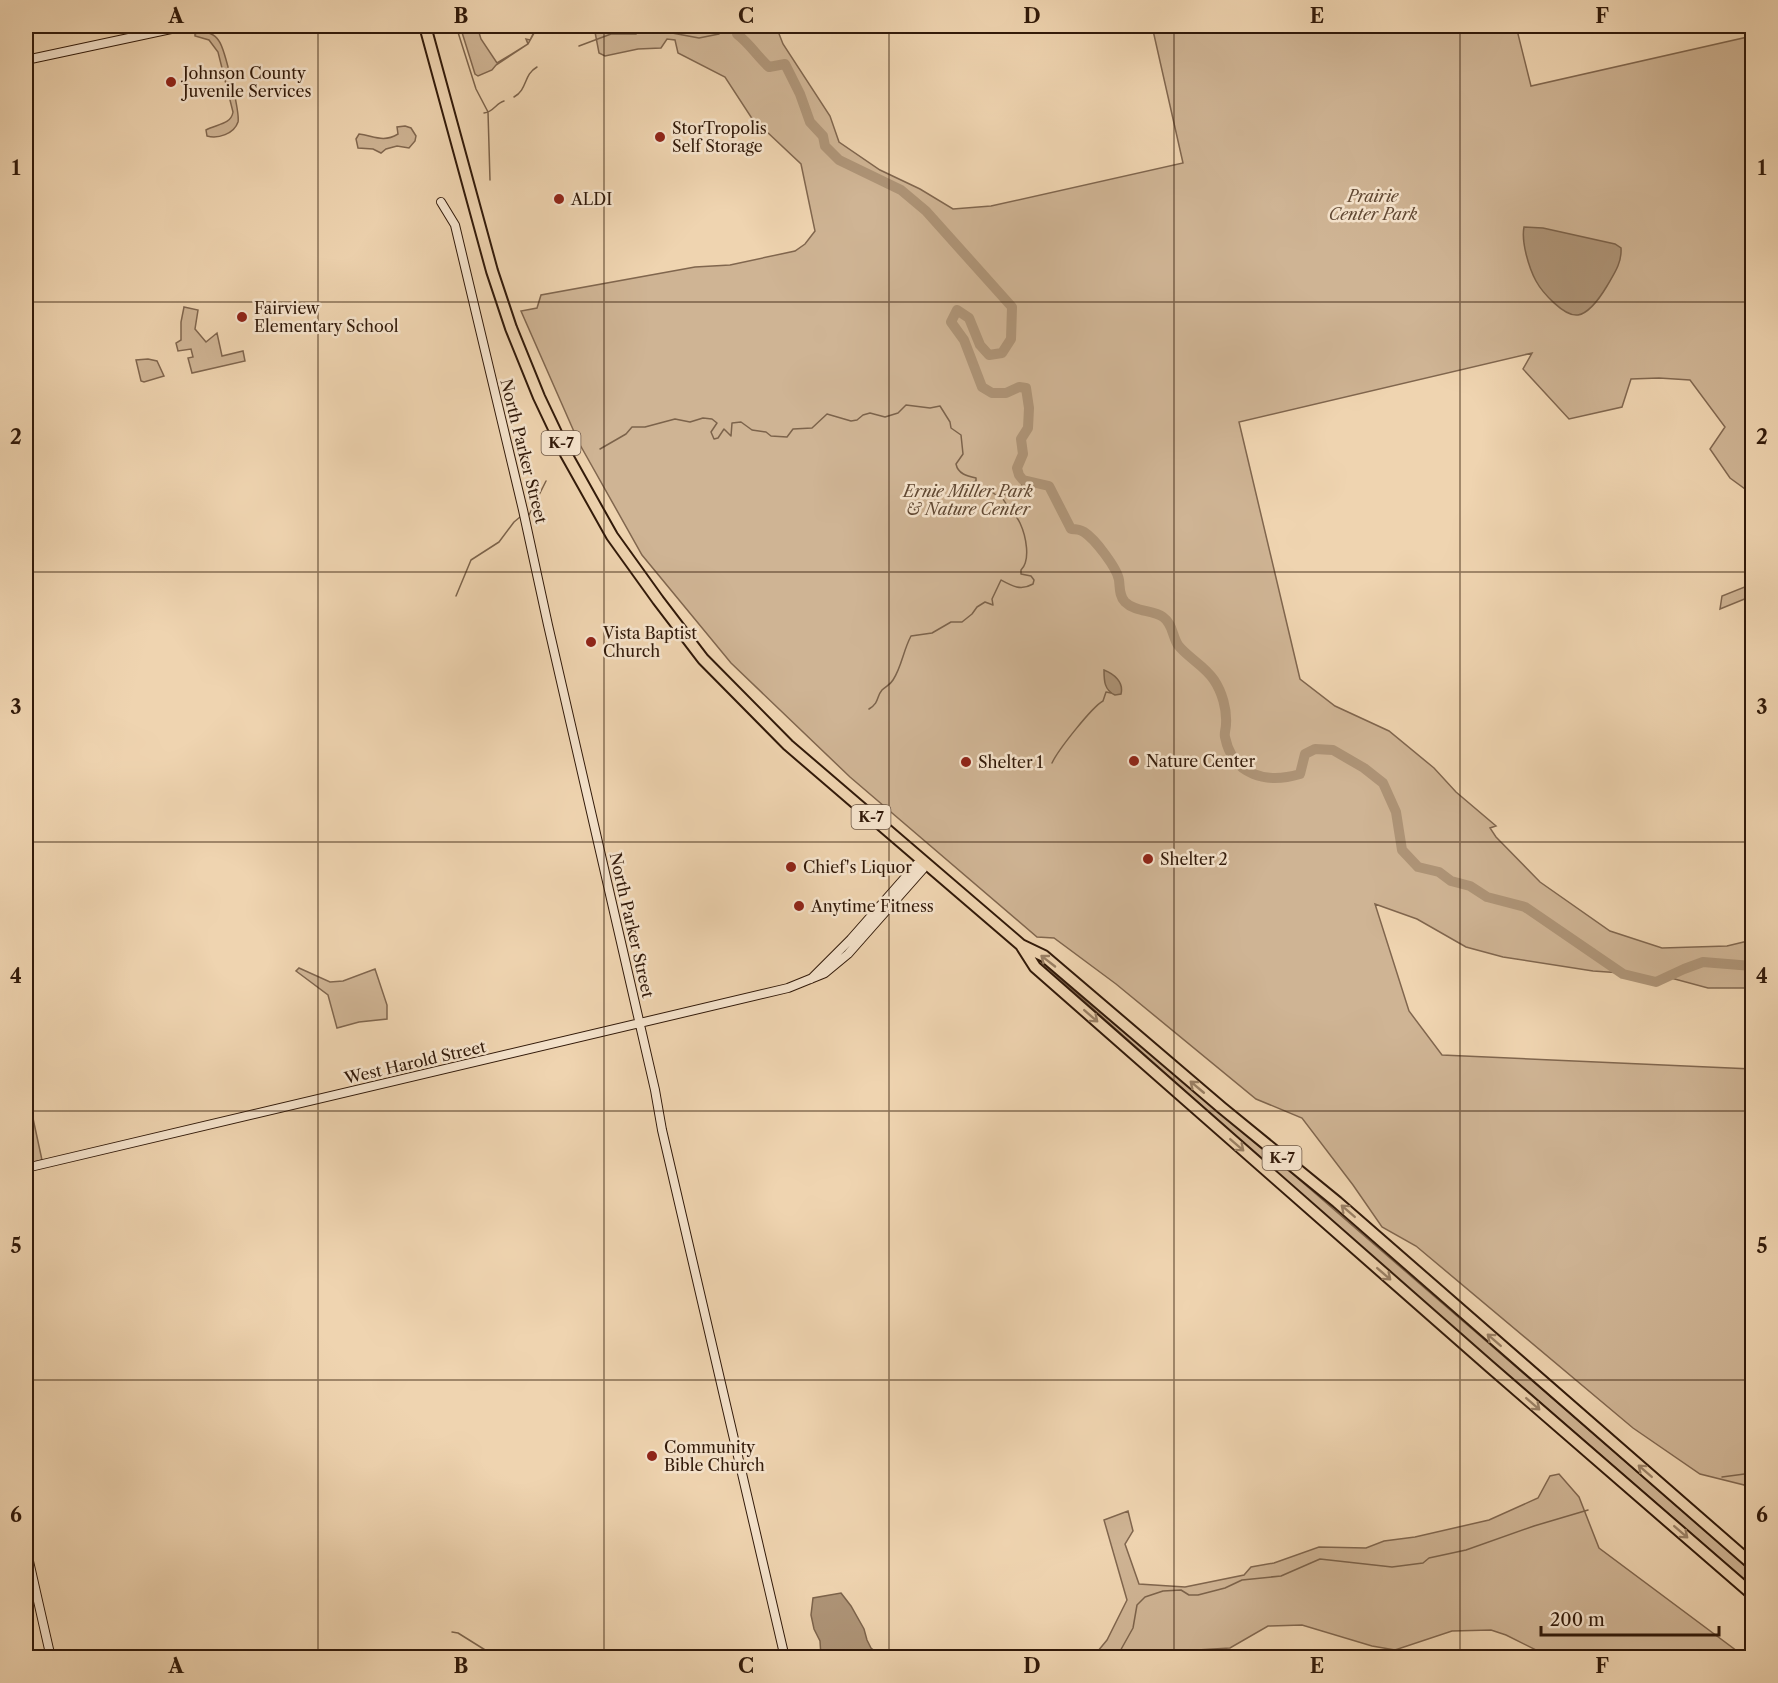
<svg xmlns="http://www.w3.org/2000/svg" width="1778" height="1683" font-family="'Libre Caslon Text',serif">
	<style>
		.green { fill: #cfb494; stroke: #80664e; stroke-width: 1.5 }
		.water { fill: #ae9477; stroke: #7c634b; stroke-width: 1.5 }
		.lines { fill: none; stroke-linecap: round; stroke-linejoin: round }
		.stream { stroke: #7c634b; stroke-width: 1.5 }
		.river { stroke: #ae9477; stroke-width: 10 }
		.secondary-casing { stroke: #311909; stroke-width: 10 }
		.highway-casing { stroke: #311909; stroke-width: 14 }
		.secondary { stroke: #f5e3cc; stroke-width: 8 }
		.highway { stroke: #efd4b0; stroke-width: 10 }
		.oneway { stroke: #9a8065 }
		.grid { fill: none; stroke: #311909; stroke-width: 1.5; stroke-opacity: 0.55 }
		.poi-dot { fill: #8f2418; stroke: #f5e3cc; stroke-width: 2 }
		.labels { text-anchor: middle; stroke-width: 5; stroke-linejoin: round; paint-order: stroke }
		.shield { fill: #f5e3cc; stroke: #6c5644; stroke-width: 1.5 }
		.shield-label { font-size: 15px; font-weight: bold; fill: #311909 }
		.poi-label { font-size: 16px; fill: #311909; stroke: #f5e3cc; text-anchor: start }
		.park-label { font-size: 16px; font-style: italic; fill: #604833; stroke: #f5e3cc }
		.street-label { font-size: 16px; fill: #311909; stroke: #f5e3cc }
		.neatline { fill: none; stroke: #311909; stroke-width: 2 }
		.grid-label { font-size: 20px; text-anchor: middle; font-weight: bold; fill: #311909 }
	</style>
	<rect width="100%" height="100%" fill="#efd4b0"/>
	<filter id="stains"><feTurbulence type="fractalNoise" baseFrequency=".00333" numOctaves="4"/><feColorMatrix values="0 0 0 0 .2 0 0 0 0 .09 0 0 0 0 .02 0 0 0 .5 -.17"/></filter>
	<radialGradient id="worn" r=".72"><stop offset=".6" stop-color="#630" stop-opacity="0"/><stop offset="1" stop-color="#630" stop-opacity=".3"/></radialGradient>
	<path class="green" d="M 460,26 L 477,26 L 481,39 L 497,63 L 528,44 L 526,39 L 530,40 L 535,30 L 533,28 L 535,26 L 538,26 L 528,44 L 496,65 L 492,70 L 478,76 L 475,74 Z
		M 588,26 L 776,26 L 783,44 L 830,116 L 839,142 L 880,170 L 920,189 L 953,209 L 991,206 L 1183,163 L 1152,26 L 1516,26 L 1531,86 L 1752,36 L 1752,494 L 1730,478 L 1710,449 L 1725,427 L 1690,380 L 1659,378 L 1631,379 L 1622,407 L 1569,419 L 1523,369 L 1532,353 L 1239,422 L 1300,679 L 1335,706 L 1389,731 L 1434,768 L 1456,792 L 1496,826 L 1490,828 L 1496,837 L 1540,882 L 1610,931 L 1662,948 L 1727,946 L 1752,940 L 1752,988 L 1708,988 L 1671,978 L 1653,979 L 1622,973 L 1593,971 L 1503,957 L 1466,947 L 1417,919 L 1375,904 L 1409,1011 L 1442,1055 L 1752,1069 L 1752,1494 L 1744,1485 L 1700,1474 L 1633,1428 L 1416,1246 L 1382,1227 L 1353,1185 L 1302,1118 L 1256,1099 L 1116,984 L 1054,938 L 1037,937 L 850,777 L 731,663 L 642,555 L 579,443 L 521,311 L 537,308 L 541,295 L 695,267 L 730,265 L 795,251 L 805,244 L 815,231 L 801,164 L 751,117 L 725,77 L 678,53 L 675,40 L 667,39 L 661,48 L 638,49 L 605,56 L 599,53 L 595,32 Z
		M 199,32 C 207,32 214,33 219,41 C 225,49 240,113 238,122 C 234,134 218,139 207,136 L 206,130 C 216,124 231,125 233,112 L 218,52 L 209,40 L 195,36 L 195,34 Z
		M 405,126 L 411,128 L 416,136 L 415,141 L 409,148 L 397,146 L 386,149 L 381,153 L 373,149 L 358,148 L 356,139 L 359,134 C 374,136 383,143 398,134 L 397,127 Z
		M 184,307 L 198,310 L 195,329 L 206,342 L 217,333 L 222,356 L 243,351 L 245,361 L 192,373 L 188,358 L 193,357 L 191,349 L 178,351 L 176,343 L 181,340 L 181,322 Z
		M 148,359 L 157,361 L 164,376 L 144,382 L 141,381 L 136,360 Z
		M 1752,584 L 1752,596 L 1720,609 L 1722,596 Z
		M 1042,963 L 1294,1175 L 1752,1571 L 1752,1586 L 1334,1224 Z
		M 299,968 L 330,982 L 343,981 L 375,969 L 387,1005 L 387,1019 L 359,1022 L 337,1028 L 328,995 L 296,971 Z
		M 26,1086 L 42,1160 L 26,1164 Z
		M 1559,1474 L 1579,1497 L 1599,1548 L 1745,1657 L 1550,1657 L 1506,1635 L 1491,1630 L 1452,1631 L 1395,1650 L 1372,1646 L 1302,1625 L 1268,1626 L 1230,1648 L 1197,1650 L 1166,1657 L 1093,1657 L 1107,1640 L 1127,1600 L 1104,1520 L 1128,1511 L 1133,1531 L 1125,1544 L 1139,1584 L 1185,1587 L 1244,1575 L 1251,1567 L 1274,1563 L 1319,1547 L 1366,1548 L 1384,1541 L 1415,1537 L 1489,1520 L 1538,1498 L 1550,1476 Z"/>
	<path class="water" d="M 1524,227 L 1543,228 L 1615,244 L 1621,248 C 1622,263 1614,274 1607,286 C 1601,296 1590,313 1578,315 C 1564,317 1542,292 1536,281 C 1529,268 1521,242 1524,227 Z
		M 1104,670 C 1114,674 1124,682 1121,694 L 1115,695 C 1104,690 1104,680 1104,670 Z
		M 841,1593 L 851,1606 L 864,1629 L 867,1640 L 871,1648 L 882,1657 L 821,1657 L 820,1641 L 814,1629 L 811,1615 L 813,1598 Z"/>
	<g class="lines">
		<path class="stream" d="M 456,26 L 476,89 L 488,112 L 490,180
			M 728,32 L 737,34
			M 579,46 L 611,34 L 636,34 L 639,29 L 645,28 L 699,38 L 719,34
			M 514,97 C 528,89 523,75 537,67
			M 484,113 C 494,112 496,103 504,101
			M 600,449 L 626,434 L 632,427 L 645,427 L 675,419 L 690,422 L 703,418 L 712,419 L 717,423 L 711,432 L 714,439 L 718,438 L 724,429 L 731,436 L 732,423 L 741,422 L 752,430 L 766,432 L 771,436 L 787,437 L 793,429 L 812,428 L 827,414 L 851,421 L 857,420 L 863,415 L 870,413 L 885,417 L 898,413 L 906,405 L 930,408 L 940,406 L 950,422 L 951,428 L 961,435 L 963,454 L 956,464 C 958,474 967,476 976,478 L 976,481 L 967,485 L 969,490 L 979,493 L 986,488 L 999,497 L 1006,494 L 1010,496 L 1019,495 L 1023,480
			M 529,515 L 546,481
			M 456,596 L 471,560 L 499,542 L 514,522 L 520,517
			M 869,709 C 880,702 876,697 882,690 C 886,686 890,685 893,680 C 902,666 903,651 911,636 L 932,633 L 951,622 L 962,622 L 972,614 L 977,607 L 985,602 L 993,605 L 992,599 L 1001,580 C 1012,586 1021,591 1033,584 L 1034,580 L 1031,576 L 1021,574 L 1021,570 C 1031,560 1026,536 1020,523 C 1016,514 1008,508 1003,499 L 1005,495
			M 1052,763 C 1058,750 1092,707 1103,701 L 1106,692 L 1111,693
			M 1722,1477 L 1752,1473
			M 452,1632 L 458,1633 L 498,1658
			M 1114,1658 L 1119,1653 L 1133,1628 L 1137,1605 L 1145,1597 L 1163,1591 L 1181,1590 L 1189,1595 L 1198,1595 L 1225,1588 L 1242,1580 L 1281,1576 L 1320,1559 L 1392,1567 L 1423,1563 L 1429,1558 L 1466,1550 L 1534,1526 L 1588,1510"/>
		<path class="river" d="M 737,26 L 737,34 C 750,44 757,56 769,67 L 785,64 L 800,94 L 810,122 L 823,136 L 825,146 L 839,160 L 901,190 L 926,211 L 1012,307 L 1011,339 L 1002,353 L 989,355 L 980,345 L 969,318 L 957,310 L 951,322 L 964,340 L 982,387 L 992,393 L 1006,393 L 1019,387 L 1026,388 L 1029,408 L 1028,428 L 1021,439 L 1023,454 L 1017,468 L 1019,475 L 1023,480 L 1049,486 L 1071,529 C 1075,529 1081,530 1084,532 C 1095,539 1117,568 1119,580 C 1120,587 1119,596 1125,602 C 1135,612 1153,610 1163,617 C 1173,624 1172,636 1178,645 C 1187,657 1205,666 1214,680 C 1222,692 1227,709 1226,724 C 1226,729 1224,733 1225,737 C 1233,776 1267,784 1300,774 L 1305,754 L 1315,749 L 1333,750 L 1364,768 L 1383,783 L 1396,812 L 1402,850 L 1418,867 L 1439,872 L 1451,881 L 1470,886 L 1487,897 L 1525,907 L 1623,974 L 1656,982 L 1684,969 L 1703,962 L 1752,966"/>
		<g class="secondary-casing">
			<path id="secondary" d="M 26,60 L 185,26
				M 441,202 L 455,225 L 523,510 L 548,625 L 655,1090 L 662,1130 L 785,1658
				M 811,979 L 851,939 L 917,864 L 923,862
				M 26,1168 L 788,988 L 825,973 L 848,954 L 923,869 L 923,862
				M 26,1548 L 51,1658"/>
		</g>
		<g class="highway-casing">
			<path id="highway" d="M 425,26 L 492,271 L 511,328 L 539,397 L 566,454 L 612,536 L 658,600 L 703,659 L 788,745 L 1021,945 L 1044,956 L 1222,1108 L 1337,1202 L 1752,1564
				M 1021,945 L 1035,967 L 1489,1366 L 1752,1594"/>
		</g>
		<use href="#secondary" class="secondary"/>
		<use href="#highway" class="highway"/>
	</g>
	<defs><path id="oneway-shaft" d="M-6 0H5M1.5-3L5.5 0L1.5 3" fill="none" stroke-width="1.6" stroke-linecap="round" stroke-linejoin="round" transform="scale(1.5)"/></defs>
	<g class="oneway">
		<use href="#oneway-shaft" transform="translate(1048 961) rotate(-142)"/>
		<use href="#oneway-shaft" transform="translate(1091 1016) rotate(41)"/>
		<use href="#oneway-shaft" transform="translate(1197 1087) rotate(-140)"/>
		<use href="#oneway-shaft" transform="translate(1237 1145) rotate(41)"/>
		<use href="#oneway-shaft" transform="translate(1348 1211) rotate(-139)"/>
		<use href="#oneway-shaft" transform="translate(1384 1274) rotate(41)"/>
		<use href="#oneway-shaft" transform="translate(1494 1340) rotate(-139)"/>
		<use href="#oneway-shaft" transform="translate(1533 1404) rotate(41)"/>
		<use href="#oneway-shaft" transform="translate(1645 1471) rotate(-139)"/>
		<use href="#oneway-shaft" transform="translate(1681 1532) rotate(41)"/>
	</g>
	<path class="grid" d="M 318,26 L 318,1658M 604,26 L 604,1658M 889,26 L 889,1658M 1174,26 L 1174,1658M 1460,26 L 1460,1658M 26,302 L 1752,302M 26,572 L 1752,572M 26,842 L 1752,842M 26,1111 L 1752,1111M 26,1380 L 1752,1380"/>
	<g class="poi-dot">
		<circle cx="171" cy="82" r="6"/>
		<circle cx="660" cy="137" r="6"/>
		<circle cx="559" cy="199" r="6"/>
		<circle cx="242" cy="317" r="6"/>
		<circle cx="591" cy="642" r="6"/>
		<circle cx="1134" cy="761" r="6"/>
		<circle cx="966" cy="762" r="6"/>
		<circle cx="1148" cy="859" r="6"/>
		<circle cx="791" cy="867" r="6"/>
		<circle cx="799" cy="906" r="6"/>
		<circle cx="652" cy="1456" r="6"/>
	</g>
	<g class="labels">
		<g class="shield">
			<rect x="541.5" y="431" width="39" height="24" rx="4.5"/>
			<rect x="851.5" y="805" width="39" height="24" rx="4.5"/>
			<rect x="1262.5" y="1146" width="39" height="24" rx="4.5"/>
		</g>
		<g class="shield-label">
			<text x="561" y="448">K-7</text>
			<text x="871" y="822">K-7</text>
			<text x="1282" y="1163">K-7</text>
		</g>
		<g class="poi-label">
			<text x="183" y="79">Johnson County<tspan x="183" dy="18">Juvenile Services</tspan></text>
			<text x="672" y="134">StorTropolis<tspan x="672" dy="18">Self Storage</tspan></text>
			<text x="571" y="205">ALDI</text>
			<text x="254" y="314">Fairview<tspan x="254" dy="18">Elementary School</tspan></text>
			<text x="603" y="639">Vista Baptist<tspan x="603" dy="18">Church</tspan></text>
			<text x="1146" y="767">Nature Center</text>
			<text x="978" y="768">Shelter 1</text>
			<text x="1160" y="865">Shelter 2</text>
			<text x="803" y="873">Chief's Liquor</text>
			<text x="811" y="912">Anytime Fitness</text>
			<text x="664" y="1453">Community<tspan x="664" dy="18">Bible Church</tspan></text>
		</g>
		<g class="park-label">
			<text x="1373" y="202">Prairie<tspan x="1373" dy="18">Center Park</tspan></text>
			<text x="968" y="497">Ernie Miller Park<tspan x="968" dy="18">&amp; Nature Center</tspan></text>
		</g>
		<g class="street-label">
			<text transform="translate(524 451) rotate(76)" y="6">North Parker Street</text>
			<text transform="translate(632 925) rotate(77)" y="6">North Parker Street</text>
			<text transform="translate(415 1062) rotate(-13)" y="6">West Harold Street</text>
		</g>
	</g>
	<rect width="1778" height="1683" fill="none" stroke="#efd4b0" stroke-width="66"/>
	<path d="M1541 1626v9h178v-9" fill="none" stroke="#311909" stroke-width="3"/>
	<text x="1550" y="1626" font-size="18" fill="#311909" stroke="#f5e3cc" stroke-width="4.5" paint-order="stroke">200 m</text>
	<rect x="33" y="33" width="1712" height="1617" class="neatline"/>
	<g class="grid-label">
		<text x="176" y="23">A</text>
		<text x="461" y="23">B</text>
		<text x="746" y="23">C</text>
		<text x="1032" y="23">D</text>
		<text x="1317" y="23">E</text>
		<text x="1602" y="23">F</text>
		<text x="16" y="175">1</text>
		<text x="1762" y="175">1</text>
		<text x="16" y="444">2</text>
		<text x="1762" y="444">2</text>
		<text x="16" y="714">3</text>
		<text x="1762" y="714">3</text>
		<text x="16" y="983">4</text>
		<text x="1762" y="983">4</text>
		<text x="16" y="1253">5</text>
		<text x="1762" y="1253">5</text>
		<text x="16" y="1522">6</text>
		<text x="1762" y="1522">6</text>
		<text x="176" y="1673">A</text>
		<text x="461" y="1673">B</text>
		<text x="746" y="1673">C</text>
		<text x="1032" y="1673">D</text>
		<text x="1317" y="1673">E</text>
		<text x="1602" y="1673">F</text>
	</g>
	<rect width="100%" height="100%" filter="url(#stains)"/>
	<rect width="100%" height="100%" fill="url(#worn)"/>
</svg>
